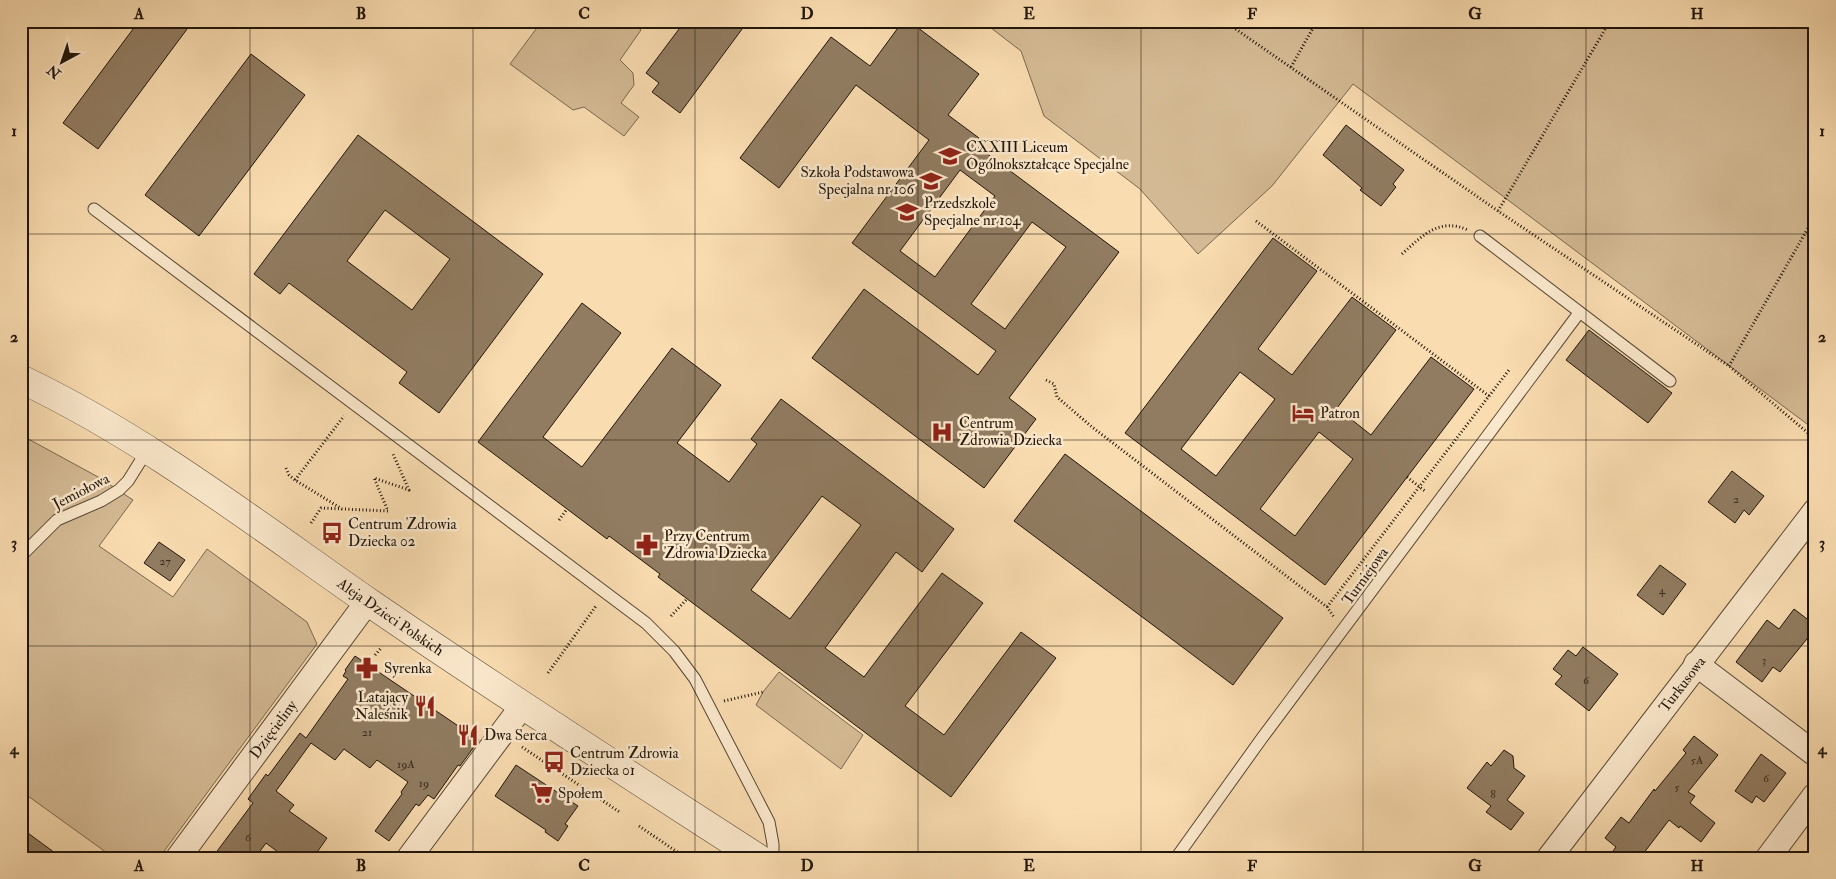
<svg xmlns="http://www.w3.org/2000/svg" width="1836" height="879" font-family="'IM FELL Double Pica',serif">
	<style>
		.green { fill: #d4ba94; stroke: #7a6850 }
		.building { fill: #917c61; stroke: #20150b; fill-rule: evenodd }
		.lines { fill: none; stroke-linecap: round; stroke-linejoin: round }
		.service-casing { stroke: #564734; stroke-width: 13 }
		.minor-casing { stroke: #564734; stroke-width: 26 }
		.tertiary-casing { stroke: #564734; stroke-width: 29 }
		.path { stroke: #20150b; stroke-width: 3; stroke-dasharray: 1 2.5; stroke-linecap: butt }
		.service { stroke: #fbe8cc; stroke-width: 11 }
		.minor { stroke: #fbe8cc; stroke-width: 24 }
		.tertiary { stroke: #fbe8cc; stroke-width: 28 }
		.grid { fill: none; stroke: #20150b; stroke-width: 1; stroke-opacity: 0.55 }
		.labels { text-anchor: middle; stroke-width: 5; stroke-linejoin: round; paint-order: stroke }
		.number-label { font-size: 12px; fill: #3c2f20 }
		.poi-label { font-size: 15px; fill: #20150b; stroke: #fbe8cc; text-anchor: start }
		.street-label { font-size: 15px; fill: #20150b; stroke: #fbe8cc }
		.neatline { fill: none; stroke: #20150b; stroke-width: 2 }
		.grid-label { font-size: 16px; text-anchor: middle; font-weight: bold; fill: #20150b }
	</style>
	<rect width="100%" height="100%" fill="#f9dcb0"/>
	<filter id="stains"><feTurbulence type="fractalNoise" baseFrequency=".004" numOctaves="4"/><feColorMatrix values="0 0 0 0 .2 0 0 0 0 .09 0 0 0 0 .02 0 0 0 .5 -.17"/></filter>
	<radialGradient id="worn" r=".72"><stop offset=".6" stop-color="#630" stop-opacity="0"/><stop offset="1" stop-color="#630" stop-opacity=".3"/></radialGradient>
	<path class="green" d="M 542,21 L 631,21 L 641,30 L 620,60 L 633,73 L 634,85 L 621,103 L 639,117 L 624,136 L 584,107 L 573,110 L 510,64 Z
		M 982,21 L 1815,21 L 1815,430 L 1353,84 L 1272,186 L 1198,254 L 1140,189 L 1044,116 L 1021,51 Z
		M 21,435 L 100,478 L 133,500 L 99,546 L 173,597 L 207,549 L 307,622 L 317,644 L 159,858 L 114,858 L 21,791 Z
		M 779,672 L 863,735 L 841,769 L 756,705 L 763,692 Z"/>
	<path class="building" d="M 139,21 L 193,21 L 98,149 L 63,123 Z
		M 685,21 L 748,21 L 680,113 L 652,92 L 659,83 L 646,73 Z
		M 903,21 L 909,21 L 979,74 L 948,115 L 979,138 L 974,144 L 1119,252 L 1009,398 L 1036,419 L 984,488 L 812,358 L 864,289 L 978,375 L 996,351 L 852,243 L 929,140 L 856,85 L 779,188 L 740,158 L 831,37 L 870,66 ZM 960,170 L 995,196 L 935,277 L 900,251 ZM 1032,222 L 1066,247 L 1005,329 L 971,304 Z
		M 251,54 L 305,95 L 199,236 L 145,195 Z
		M 1346,125 L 1404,170 L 1393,184 L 1396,187 L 1381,206 L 1360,190 L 1362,188 L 1323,155 Z
		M 358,135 L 543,274 L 439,413 L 399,383 L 407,372 L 289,283 L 280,294 L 254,274 ZM 385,210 L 450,259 L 412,310 L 347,261 Z
		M 1273,238 L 1317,271 L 1258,349 L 1292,375 L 1352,297 L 1396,330 L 1337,408 L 1371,435 L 1431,357 L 1474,389 L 1325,585 L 1125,433 ZM 1240,372 L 1275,399 L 1216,476 L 1181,449 ZM 1319,432 L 1353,459 L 1295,536 L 1260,509 Z
		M 582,303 L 621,333 L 543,437 L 582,467 L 672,348 L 721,385 L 677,443 L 729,482 L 757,444 L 751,439 L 781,399 L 954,529 L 922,572 L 896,552 L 825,648 L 864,677 L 942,573 L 983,603 L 905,706 L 944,735 L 1021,632 L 1056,658 L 951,797 L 658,577 L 660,574 L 609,536 L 607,539 L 478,442 ZM 822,496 L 861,525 L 790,619 L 751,590 Z
		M 1589,330 L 1672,393 L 1648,423 L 1566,360 Z
		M 1065,454 L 1283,618 L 1233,685 L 1014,521 Z
		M 1732,471 L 1764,496 L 1749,515 L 1744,510 L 1735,523 L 1708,502 Z
		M 159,542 L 185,560 L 170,581 L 144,563 Z
		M 1660,565 L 1686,584 L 1663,615 L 1637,595 Z
		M 1794,609 L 1815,625 L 1815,629 L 1780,672 L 1773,667 L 1762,682 L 1736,662 L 1767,620 L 1779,629 Z
		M 1583,647 L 1618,674 L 1589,711 L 1555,684 L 1562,676 L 1553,669 L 1568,650 L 1576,656 Z
		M 355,656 L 479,740 L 460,766 L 458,765 L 434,799 L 428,795 L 419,806 L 416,804 L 389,841 L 375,831 L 402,794 L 401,792 L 408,782 L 377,760 L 370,768 L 344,749 L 335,760 L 311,743 L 276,791 L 294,805 L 289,811 L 327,838 L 313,858 L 286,858 L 266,843 L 255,858 L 212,858 L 253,803 L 248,799 L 266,774 L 268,776 L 300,733 L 306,738 L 348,679 L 343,676 L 346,671 L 345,670 Z
		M 1694,736 L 1718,755 L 1688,792 L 1695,796 L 1690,803 L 1715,823 L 1701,842 L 1680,826 L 1679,828 L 1669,820 L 1640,858 L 1608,858 L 1616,847 L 1605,838 L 1621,817 L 1629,823 L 1654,789 L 1655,791 L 1686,753 L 1683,750 Z
		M 1504,750 L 1513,756 L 1514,768 L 1525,776 L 1507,800 L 1524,813 L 1511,830 L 1486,812 L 1491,806 L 1467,788 L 1487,762 L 1491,766 Z
		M 1761,754 L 1786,773 L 1764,802 L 1756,796 L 1752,803 L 1735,791 Z
		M 516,765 L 578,806 L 565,824 L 568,826 L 558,841 L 545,832 L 546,830 L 495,796 Z
		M 21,828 L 62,858 L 21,858 Z"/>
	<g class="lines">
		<g class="service-casing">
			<path id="service" d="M 94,209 L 646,623 L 674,651 L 695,679 L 769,822 L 773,844 L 773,858
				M 1480,236 L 1670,381
				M 21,556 L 57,520 L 101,501 L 119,490 L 128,481 L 148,449
				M 1176,858 L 1262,738 L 1579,313"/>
		</g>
		<g class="minor-casing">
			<g id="minor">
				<path d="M 1696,664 L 1815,754"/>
				<path id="s1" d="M 178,858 L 368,601"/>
				<path d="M 409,858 L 523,705"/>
				<path id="s2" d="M 1549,858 L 1815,511"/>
				<path d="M 1768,858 L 1815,795"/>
			</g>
		</g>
		<g class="tertiary-casing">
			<g id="tertiary">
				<path id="s3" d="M 21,379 C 147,439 256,524 370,603 C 498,691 628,774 758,858"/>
			</g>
		</g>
		<path class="path" d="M 1224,21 L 1498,211 L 1729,366 L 1815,439
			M 1291,67 L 1317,21
			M 21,134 L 26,127
			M 1498,211 L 1610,21
			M 1256,221 L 1489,396
			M 1402,254 C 1422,236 1439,217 1468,230
			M 1729,366 L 1815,216
			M 1046,380 L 1054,384 L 1057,397 L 1092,427 L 1327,607 L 1334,617
			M 286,468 L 289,475 L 295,480 L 342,509
			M 1407,477 L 1426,492
			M 295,480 L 344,416
			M 559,520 L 567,509
			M 311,523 L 321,508 L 388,511 L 374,478 L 409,490 L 393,454
			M 1327,607 L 1509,370
			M 671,616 L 687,599
			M 375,655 L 382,647
			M 548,673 L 596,606
			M 724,701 L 763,692
			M 522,747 L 621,813
			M 639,826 L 686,858"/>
		<use href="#service" class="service"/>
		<use href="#minor" class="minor"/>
		<use href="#tertiary" class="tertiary"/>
	</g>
	<path class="grid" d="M 250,21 L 250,858M 473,21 L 473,858M 695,21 L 695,858M 918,21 L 918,858M 1141,21 L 1141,858M 1363,21 L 1363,858M 1586,21 L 1586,858M 21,234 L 1815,234M 21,440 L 1815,440M 21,646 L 1815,646"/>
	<defs>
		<g id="school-bare" transform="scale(1.725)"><path d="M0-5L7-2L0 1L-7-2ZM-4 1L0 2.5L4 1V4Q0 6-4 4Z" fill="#8f2418" stroke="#fbe8cc" stroke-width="2.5" paint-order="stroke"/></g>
		<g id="hotel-bare" transform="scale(1.725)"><path d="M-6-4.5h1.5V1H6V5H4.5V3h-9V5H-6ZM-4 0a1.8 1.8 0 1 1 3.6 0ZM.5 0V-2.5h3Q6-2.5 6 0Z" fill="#8f2418" stroke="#fbe8cc" stroke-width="2.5" paint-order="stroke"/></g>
		<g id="hospital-bare" transform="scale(1.725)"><path d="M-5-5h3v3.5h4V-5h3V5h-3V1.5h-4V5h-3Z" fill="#8f2418" stroke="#fbe8cc" stroke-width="2.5" paint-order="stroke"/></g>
		<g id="bus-bare" transform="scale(1.725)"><path d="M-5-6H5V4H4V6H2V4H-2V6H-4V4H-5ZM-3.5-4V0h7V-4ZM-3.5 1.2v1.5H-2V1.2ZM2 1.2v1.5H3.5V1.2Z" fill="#8f2418" stroke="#fbe8cc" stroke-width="2.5" paint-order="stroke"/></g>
		<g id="pharmacy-bare" transform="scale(1.725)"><path d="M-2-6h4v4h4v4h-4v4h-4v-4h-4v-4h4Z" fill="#8f2418" stroke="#fbe8cc" stroke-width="2.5" paint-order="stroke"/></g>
		<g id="restaurant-bare" transform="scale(1.725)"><path d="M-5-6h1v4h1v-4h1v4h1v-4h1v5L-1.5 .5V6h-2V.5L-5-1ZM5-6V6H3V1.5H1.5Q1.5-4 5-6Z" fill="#8f2418" stroke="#fbe8cc" stroke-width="2.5" paint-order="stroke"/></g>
		<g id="supermarket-bare" transform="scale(1.725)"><path d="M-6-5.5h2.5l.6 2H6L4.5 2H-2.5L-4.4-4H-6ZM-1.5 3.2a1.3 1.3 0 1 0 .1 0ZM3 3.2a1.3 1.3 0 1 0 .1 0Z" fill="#8f2418" stroke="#fbe8cc" stroke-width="2.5" paint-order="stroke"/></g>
	</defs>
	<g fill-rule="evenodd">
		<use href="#school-bare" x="950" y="156"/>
		<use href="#school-bare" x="931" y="181"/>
		<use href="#school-bare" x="907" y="212"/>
		<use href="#hotel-bare" x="1303" y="413"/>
		<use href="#hospital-bare" x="942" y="432"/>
		<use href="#bus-bare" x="332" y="533"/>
		<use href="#pharmacy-bare" x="647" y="545"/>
		<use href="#pharmacy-bare" x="367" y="668"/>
		<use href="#restaurant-bare" x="425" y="706"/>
		<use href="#restaurant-bare" x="468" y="735"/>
		<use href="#bus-bare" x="554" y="762"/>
		<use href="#supermarket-bare" x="542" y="793"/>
	</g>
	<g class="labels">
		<g class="number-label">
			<text x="1736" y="503">2</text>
			<text x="165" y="565">27</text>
			<text x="1662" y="594">4</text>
			<text x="1764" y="664">3</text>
			<text x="1586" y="684">6</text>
			<text x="367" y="736">21</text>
			<text x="1697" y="764">5A</text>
			<text x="406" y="768">19A</text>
			<text x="1766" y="782">6</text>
			<text x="424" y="787">19</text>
			<text x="1677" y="791">5</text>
			<text x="1493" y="798">8</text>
			<text x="248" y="841">6</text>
		</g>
		<g class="poi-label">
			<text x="966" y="152">CXXIII Liceum<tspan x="966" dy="17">Ogólnokształcące Specjalne</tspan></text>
			<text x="914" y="177" text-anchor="end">Szkoła Podstawowa<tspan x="914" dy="17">Specjalna nr 106</tspan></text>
			<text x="924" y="208">Przedszkole<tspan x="924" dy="17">Specjalne nr 104</tspan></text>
			<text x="1320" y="418">Patron</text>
			<text x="959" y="428">Centrum<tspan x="959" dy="17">Zdrowia Dziecka</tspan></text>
			<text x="348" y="529">Centrum Zdrowia<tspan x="348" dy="17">Dziecka 02</tspan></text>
			<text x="664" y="541">Przy Centrum<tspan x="664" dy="17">Zdrowia Dziecka</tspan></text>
			<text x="384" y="673">Syrenka</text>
			<text x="408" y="702" text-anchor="end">Latający<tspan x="408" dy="17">Naleśnik</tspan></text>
			<text x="484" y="740">Dwa Serca</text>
			<text x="570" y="758">Centrum Zdrowia<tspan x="570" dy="17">Dziecka 01</tspan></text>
			<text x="558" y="798">Społem</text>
		</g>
		<g class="street-label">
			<text transform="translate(81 491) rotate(-27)" y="5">Jemiołowa</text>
			<text transform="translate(1365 576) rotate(-54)" y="5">Turniejowa</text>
			<text dy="5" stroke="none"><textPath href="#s3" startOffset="440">Aleja Dzieci Polskich</textPath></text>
			<text dy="5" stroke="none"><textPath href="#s2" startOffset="219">Turkusowa</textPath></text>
			<text dy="5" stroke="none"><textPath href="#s1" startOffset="160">Dzięcieliny</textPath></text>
		</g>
	</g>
	<rect width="1836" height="879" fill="none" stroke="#f9dcb0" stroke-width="55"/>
	<g transform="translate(62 62) rotate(220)" stroke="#fbe8cc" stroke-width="4" paint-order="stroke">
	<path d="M0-4L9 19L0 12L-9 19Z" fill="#20150b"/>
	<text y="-8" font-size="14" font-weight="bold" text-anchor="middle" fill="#20150b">N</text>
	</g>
	<rect x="28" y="28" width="1780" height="824" class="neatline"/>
	<g class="grid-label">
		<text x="139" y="19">A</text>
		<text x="361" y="19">B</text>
		<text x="584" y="19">C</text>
		<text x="807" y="19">D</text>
		<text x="1029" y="19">E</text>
		<text x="1252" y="19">F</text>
		<text x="1475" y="19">G</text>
		<text x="1697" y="19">H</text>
		<text x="14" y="136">1</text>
		<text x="1822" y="136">1</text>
		<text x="14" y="342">2</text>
		<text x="1822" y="342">2</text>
		<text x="14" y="548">3</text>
		<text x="1822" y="548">3</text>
		<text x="14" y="754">4</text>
		<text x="1822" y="754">4</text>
		<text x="139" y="871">A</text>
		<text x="361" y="871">B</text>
		<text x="584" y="871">C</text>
		<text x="807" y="871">D</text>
		<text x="1029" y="871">E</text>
		<text x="1252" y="871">F</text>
		<text x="1475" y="871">G</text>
		<text x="1697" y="871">H</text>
	</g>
	<rect width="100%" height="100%" filter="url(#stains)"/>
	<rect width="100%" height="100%" fill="url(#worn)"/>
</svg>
